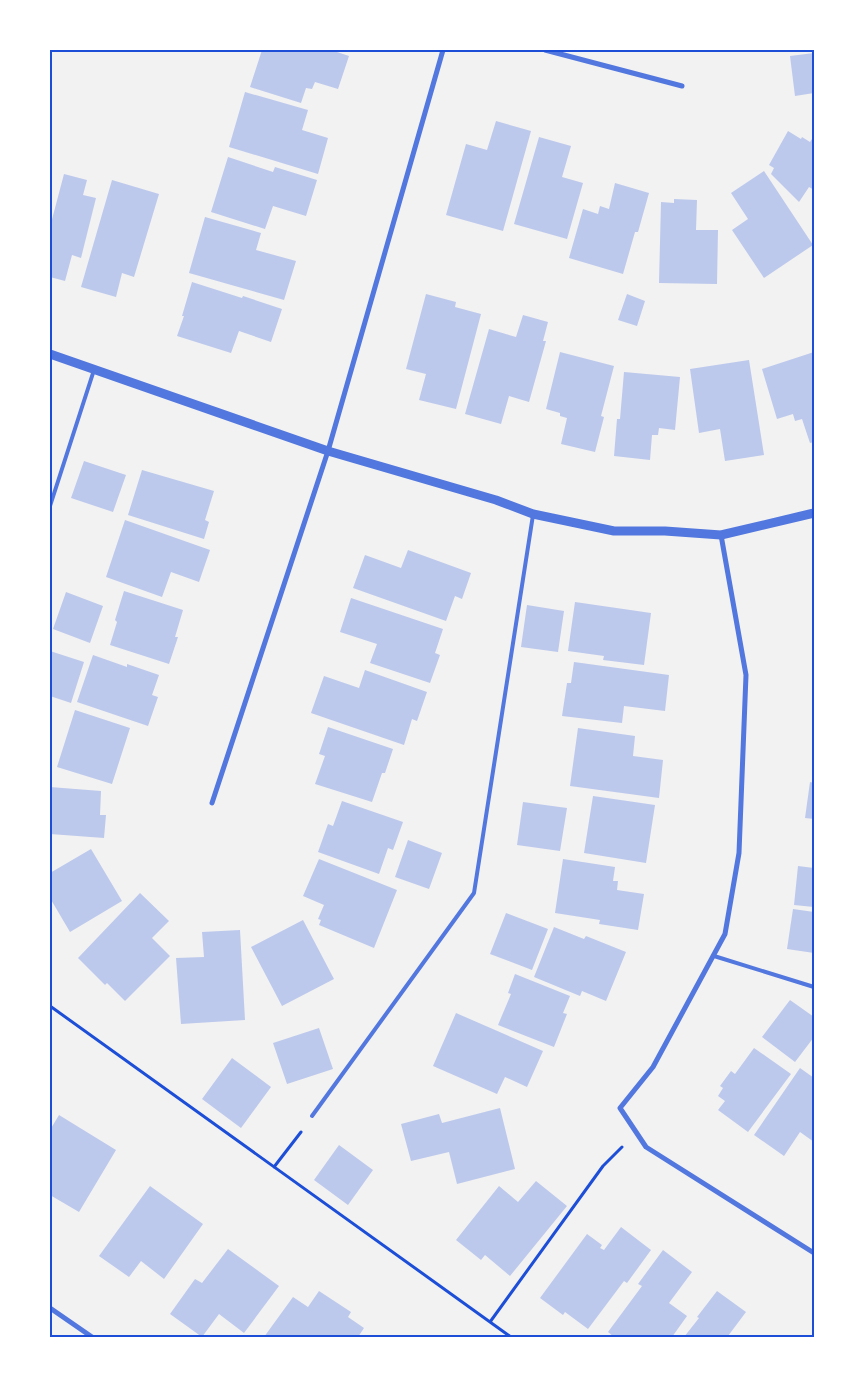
<svg xmlns="http://www.w3.org/2000/svg" width="864" height="1387" font-family="'DejaVu Sans',sans-serif">
	<style>
		.building { fill: #bdc9ec }
		.lines { fill: none; stroke-linecap: round; stroke-linejoin: round }
		.path { stroke: #1d4ed8; stroke-width: 3 }
		.service { stroke: #5277de; stroke-width: 4 }
		.minor { stroke: #5277de; stroke-width: 5 }
		.tertiary { stroke: #5277de; stroke-width: 9 }
		.neatline { fill: none; stroke: #1d4ed8; stroke-width: 2 }
	</style>
	<rect width="100%" height="100%" fill="#f2f2f2"/>
	<path class="building" d="M 262,50 L 331,50 L 349,56 L 338,89 L 315,82 L 312,89 L 306,88 L 301,103 L 250,87 Z
		M 814,53 L 814,93 L 795,96 L 790,56 Z
		M 245,92 L 308,110 L 302,130 L 328,138 L 318,174 L 229,147 Z
		M 496,121 L 531,131 L 503,231 L 446,215 L 466,144 L 487,150 Z
		M 788,131 L 801,139 L 802,137 L 810,142 L 814,136 L 814,190 L 809,187 L 799,202 L 771,174 L 774,168 L 769,165 Z
		M 539,137 L 571,146 L 562,177 L 583,183 L 567,239 L 514,224 Z
		M 228,157 L 273,172 L 275,167 L 317,180 L 306,216 L 273,206 L 265,229 L 211,212 Z
		M 764,171 L 813,245 L 764,278 L 732,230 L 748,219 L 731,193 Z
		M 64,174 L 87,180 L 83,195 L 96,198 L 81,258 L 72,255 L 65,281 L 50,277 L 50,227 Z
		M 112,180 L 159,194 L 134,277 L 122,273 L 116,297 L 81,287 Z
		M 615,183 L 649,193 L 638,232 L 635,232 L 623,274 L 569,258 L 583,209 L 598,214 L 600,206 L 609,209 Z
		M 674,199 L 697,200 L 696,230 L 718,230 L 717,284 L 659,283 L 661,202 L 674,203 Z
		M 205,217 L 261,233 L 256,250 L 296,261 L 284,300 L 189,273 Z
		M 192,282 L 242,298 L 243,296 L 282,309 L 271,342 L 239,331 L 231,353 L 177,336 L 184,316 L 182,316 Z
		M 426,294 L 456,302 L 455,307 L 481,314 L 456,409 L 419,400 L 426,374 L 406,369 Z
		M 627,294 L 645,301 L 637,326 L 618,320 Z
		M 523,315 L 548,322 L 543,341 L 546,341 L 529,402 L 509,396 L 501,424 L 465,414 L 489,329 L 516,337 Z
		M 560,352 L 614,366 L 601,416 L 604,417 L 595,452 L 561,444 L 567,418 L 560,416 L 560,413 L 546,409 Z
		M 814,352 L 814,442 L 810,443 L 802,419 L 795,421 L 793,414 L 777,419 L 762,369 Z
		M 749,360 L 764,455 L 725,461 L 720,429 L 699,433 L 690,369 Z
		M 624,372 L 680,377 L 675,430 L 659,428 L 658,435 L 652,435 L 650,460 L 614,456 L 617,419 L 620,419 Z
		M 84,461 L 126,475 L 113,512 L 71,498 Z
		M 142,470 L 214,491 L 205,520 L 209,522 L 204,539 L 128,515 Z
		M 125,520 L 210,550 L 199,582 L 171,572 L 162,597 L 106,577 Z
		M 408,550 L 471,573 L 462,599 L 455,596 L 446,621 L 353,588 L 365,555 L 401,568 Z
		M 124,591 L 183,610 L 175,637 L 178,637 L 169,664 L 110,645 L 117,622 L 115,620 Z
		M 66,592 L 103,606 L 90,643 L 53,629 Z
		M 351,598 L 443,629 L 435,653 L 440,655 L 430,683 L 370,663 L 377,644 L 340,632 Z
		M 575,602 L 651,613 L 644,665 L 603,660 L 604,656 L 568,651 Z
		M 527,605 L 564,611 L 558,652 L 521,647 Z
		M 50,651 L 84,662 L 71,703 L 50,696 Z
		M 93,655 L 127,667 L 127,664 L 159,675 L 152,695 L 158,697 L 148,726 L 77,702 Z
		M 574,662 L 669,675 L 665,711 L 624,706 L 622,723 L 562,716 L 567,683 L 571,683 Z
		M 365,670 L 427,692 L 417,721 L 412,719 L 404,745 L 311,713 L 324,676 L 359,688 Z
		M 75,710 L 130,728 L 112,784 L 57,767 Z
		M 328,727 L 393,749 L 385,773 L 382,773 L 372,802 L 315,784 L 325,756 L 319,754 Z
		M 578,728 L 635,736 L 633,756 L 663,760 L 659,798 L 570,786 Z
		M 810,782 L 814,783 L 814,819 L 805,818 Z
		M 50,787 L 101,791 L 100,815 L 106,815 L 104,838 L 50,834 Z
		M 593,796 L 655,805 L 646,863 L 584,853 Z
		M 342,801 L 403,822 L 393,850 L 388,848 L 379,874 L 318,852 L 328,824 L 333,826 Z
		M 523,802 L 567,808 L 560,851 L 517,845 Z
		M 408,840 L 442,853 L 429,889 L 395,877 Z
		M 91,849 L 122,901 L 70,932 L 50,898 L 50,873 Z
		M 319,859 L 397,890 L 374,948 L 319,925 L 321,920 L 318,919 L 324,905 L 303,896 Z
		M 563,859 L 615,867 L 613,881 L 618,881 L 617,890 L 644,894 L 638,930 L 599,924 L 600,920 L 555,913 Z
		M 798,866 L 814,868 L 814,907 L 794,905 Z
		M 140,893 L 169,921 L 152,938 L 170,956 L 125,1001 L 107,983 L 105,985 L 78,958 Z
		M 793,909 L 814,912 L 814,953 L 787,949 Z
		M 506,913 L 548,929 L 532,970 L 490,954 Z
		M 303,920 L 334,979 L 282,1006 L 251,947 Z
		M 554,927 L 584,939 L 586,936 L 626,952 L 606,1001 L 582,991 L 580,996 L 534,977 Z
		M 240,930 L 245,1020 L 181,1024 L 176,958 L 204,957 L 202,932 Z
		M 515,974 L 570,996 L 563,1013 L 567,1014 L 554,1047 L 498,1025 L 511,994 L 508,993 Z
		M 790,1000 L 814,1017 L 814,1037 L 795,1062 L 762,1037 Z
		M 456,1013 L 543,1051 L 527,1087 L 505,1077 L 497,1094 L 433,1066 Z
		M 319,1028 L 333,1069 L 287,1084 L 273,1043 Z
		M 754,1048 L 791,1074 L 748,1132 L 718,1110 L 725,1101 L 718,1096 L 723,1088 L 720,1086 L 731,1071 L 735,1074 Z
		M 232,1058 L 271,1087 L 241,1128 L 202,1099 Z
		M 800,1068 L 814,1078 L 814,1142 L 800,1132 L 784,1156 L 754,1135 Z
		M 500,1108 L 515,1169 L 457,1184 L 449,1152 L 411,1161 L 401,1124 L 439,1114 L 442,1123 Z
		M 59,1115 L 116,1150 L 79,1212 L 50,1195 L 50,1130 Z
		M 339,1145 L 373,1170 L 348,1205 L 314,1180 Z
		M 536,1181 L 567,1206 L 510,1276 L 485,1255 L 481,1260 L 456,1240 L 499,1186 L 518,1202 Z
		M 150,1186 L 203,1224 L 164,1279 L 141,1261 L 129,1277 L 99,1256 Z
		M 621,1227 L 651,1250 L 627,1283 L 624,1281 L 588,1329 L 565,1312 L 563,1315 L 540,1298 L 587,1234 L 602,1245 L 600,1248 L 604,1250 Z
		M 228,1249 L 279,1286 L 244,1333 L 219,1314 L 202,1337 L 170,1314 L 195,1279 L 202,1283 Z
		M 663,1250 L 692,1272 L 669,1303 L 687,1316 L 672,1337 L 614,1337 L 608,1332 L 642,1286 L 638,1284 Z
		M 319,1291 L 351,1312 L 348,1317 L 364,1328 L 358,1337 L 264,1337 L 293,1297 L 308,1307 Z
		M 717,1291 L 746,1312 L 728,1336 L 729,1337 L 684,1337 L 699,1318 L 697,1317 Z"/>
	<g class="lines">
		<path class="path" d="M 50,1006 L 511,1337
			M 274,1167 L 301,1132
			M 490,1322 L 603,1166 L 622,1147"/>
		<path class="service" d="M 50,506 L 94,370
			M 714,956 L 814,987
			M 312,1116 L 474,893 L 533,515"/>
		<path class="minor" d="M 545,50 L 682,86
			M 721,535 L 746,675 L 739,853 L 725,934 L 653,1067 L 620,1108 L 646,1147 L 814,1253
			M 212,803 L 328,451 L 443,50
			M 50,1308 L 92,1337"/>
		<path class="tertiary" d="M 50,354 L 328,451 L 496,500 L 533,514 L 614,531 L 665,531 L 721,535 L 814,513"/>
	</g>
	<rect width="864" height="1387" fill="none" stroke="#ffffff" stroke-width="102"/>
	<rect x="51" y="51" width="762" height="1285" class="neatline"/>
</svg>
